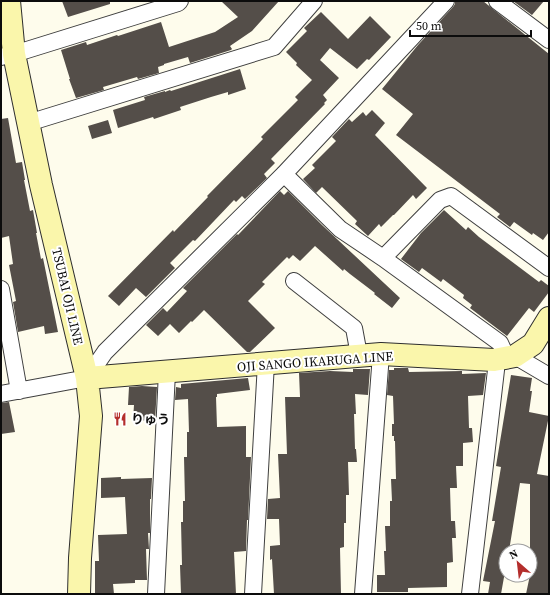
<svg xmlns="http://www.w3.org/2000/svg" width="550" height="595" font-family="'Source Serif 4','Noto Sans JP',serif">
	<style>
		.building { fill: #544e49 }
		.lines { fill: none; stroke-linecap: round; stroke-linejoin: round }
		.street-casing { stroke: #3f3f3f; stroke-width: 18 }
		.secondary-casing { stroke: #2e2e2e; stroke-width: 24 }
		.street { stroke: #fff; stroke-width: 16 }
		.secondary { stroke: #faf6ab; stroke-width: 22 }
		.labels { text-anchor: middle; stroke-width: 4; stroke-linejoin: round; paint-order: stroke }
		.street-label { font-size: 13px; fill: #0c0c0c; stroke: #fff }
		.poi-label { font-size: 13px; font-weight: bold; fill: #0c0c0c; stroke: #fff; text-anchor: start }
	</style>
	<rect width="100%" height="100%" fill="#fefcec"/>
	<path class="building" d="M 62,1 L 110,1 L 110,4 L 68,17 Z
		M 221,1 L 279,1 L 252,31 L 230,46 L 232,49 L 231,50 L 190,63 L 188,57 L 164,64 L 164,65 L 158,67 L 159,73 L 138,79 L 137,77 L 103,87 L 104,90 L 76,98 L 69,79 L 70,79 L 61,50 L 86,42 L 87,45 L 117,35 L 118,36 L 161,22 L 169,47 L 215,32 L 238,17 Z
		M 455,1 L 483,1 L 549,54 L 549,232 L 543,240 L 533,233 L 532,235 L 514,222 L 510,227 L 497,217 L 500,214 L 396,135 L 413,114 L 382,89 L 418,45 L 453,7 L 455,4 Z
		M 513,1 L 544,1 L 532,15 Z
		M 321,12 L 348,39 L 370,16 L 391,37 L 369,60 L 367,59 L 357,69 L 330,48 L 320,60 L 339,78 L 323,95 L 327,100 L 324,103 L 325,104 L 271,159 L 275,163 L 264,174 L 267,178 L 245,199 L 242,196 L 236,202 L 234,200 L 195,241 L 193,240 L 170,263 L 175,268 L 146,297 L 136,288 L 119,306 L 108,296 L 173,230 L 174,232 L 208,197 L 207,196 L 263,139 L 261,137 L 298,100 L 295,97 L 312,80 L 296,65 L 297,63 L 286,52 L 307,31 L 304,28 Z
		M 240,69 L 246,89 L 228,95 L 228,92 L 211,97 L 180,107 L 181,110 L 154,119 L 153,117 L 118,128 L 113,110 L 145,100 L 144,97 L 165,91 L 165,92 L 170,90 L 171,91 Z
		M 372,110 L 385,123 L 375,135 L 427,188 L 416,199 L 413,195 L 394,215 L 393,215 L 381,227 L 379,224 L 368,236 L 355,224 L 357,221 L 322,187 L 316,193 L 303,179 L 315,168 L 312,165 L 336,141 L 332,137 L 349,119 L 352,122 L 363,112 L 366,116 Z
		M 8,118 L 16,163 L 22,162 L 25,180 L 24,180 L 30,211 L 33,210 L 37,233 L 36,233 L 41,259 L 43,258 L 58,332 L 45,334 L 44,326 L 18,332 L 13,302 L 16,301 L 9,265 L 13,264 L 9,236 L 1,238 L 1,119 Z
		M 108,120 L 112,133 L 92,139 L 88,126 Z
		M 280,191 L 284,195 L 288,191 L 322,225 L 400,298 L 392,308 L 374,294 L 375,293 L 350,274 L 344,269 L 343,271 L 315,246 L 300,261 L 293,255 L 289,259 L 287,257 L 262,282 L 265,284 L 248,301 L 275,328 L 250,352 L 247,352 L 204,310 L 192,322 L 191,321 L 179,333 L 170,324 L 158,336 L 146,325 L 163,308 L 167,312 L 187,291 L 183,288 L 237,234 L 238,235 Z
		M 444,210 L 466,230 L 468,227 L 479,237 L 539,282 L 541,280 L 549,286 L 549,292 L 534,312 L 529,308 L 507,336 L 470,308 L 472,305 L 463,298 L 464,295 L 443,279 L 441,282 L 422,268 L 419,272 L 401,259 L 421,233 Z
		M 394,368 L 408,368 L 409,372 L 462,371 L 462,374 L 486,373 L 483,395 L 468,396 L 469,428 L 472,428 L 473,442 L 463,443 L 463,466 L 456,466 L 457,488 L 450,488 L 451,521 L 455,521 L 456,538 L 452,538 L 453,562 L 447,563 L 447,587 L 408,588 L 408,592 L 377,592 L 377,575 L 385,575 L 384,551 L 386,551 L 385,526 L 390,526 L 390,501 L 392,501 L 391,479 L 396,479 L 395,441 L 394,441 L 394,436 L 392,436 L 392,424 L 394,424 L 393,396 L 387,395 L 389,370 L 394,370 Z
		M 353,369 L 370,369 L 368,395 L 355,394 L 356,414 L 354,414 L 355,449 L 356,449 L 357,462 L 348,462 L 349,495 L 346,495 L 346,523 L 344,523 L 344,547 L 340,548 L 341,594 L 274,594 L 272,559 L 270,560 L 270,546 L 280,545 L 279,519 L 267,519 L 268,499 L 280,498 L 278,454 L 287,454 L 285,397 L 300,397 L 299,373 L 330,371 L 353,372 Z
		M 511,375 L 532,378 L 530,391 L 532,391 L 529,412 L 549,416 L 537,474 L 549,476 L 549,594 L 526,594 L 530,575 L 530,484 L 520,483 L 509,551 L 506,551 L 506,566 L 501,594 L 488,594 L 490,582 L 483,581 L 495,521 L 492,521 L 501,467 L 496,466 Z
		M 248,378 L 250,390 L 217,394 L 217,397 L 216,397 L 217,427 L 246,426 L 246,457 L 251,457 L 248,520 L 247,520 L 246,551 L 234,552 L 236,594 L 181,594 L 180,565 L 182,565 L 181,522 L 183,522 L 183,501 L 185,501 L 184,457 L 187,457 L 187,432 L 189,432 L 188,399 L 175,400 L 176,387 L 181,388 L 181,384 Z
		M 142,386 L 157,387 L 155,421 L 133,420 L 134,405 L 128,405 L 129,387 Z
		M 9,402 L 15,432 L 1,434 L 1,403 Z
		M 121,477 L 121,479 L 152,478 L 151,499 L 150,499 L 150,533 L 148,533 L 149,549 L 146,549 L 147,580 L 135,580 L 135,583 L 113,584 L 114,594 L 95,594 L 95,561 L 99,561 L 98,535 L 127,534 L 125,497 L 101,498 L 101,478 Z"/>
	<g class="lines">
		<g class="street-casing">
			<path id="street" d="M 497,1 L 549,40
				M 1,57 L 14,54 L 178,3 L 180,1
				M 28,123 L 274,47 L 314,1
				M 284,174 L 340,229 L 383,258 L 500,343 L 507,358
				M 383,258 L 440,200 L 451,196 L 549,268
				M 294,281 L 354,328 L 359,355
				M 1,289 L 19,391
				M 515,356 L 549,376
				M 1,394 L 87,378 L 105,352 L 284,174 L 446,1
				M 156,594 L 167,372
				M 253,594 L 266,363
				M 363,594 L 381,354
				M 470,594 L 496,370 L 494,360"/>
		</g>
		<g class="secondary-casing">
			<path id="secondary" d="M 9,1 L 14,54 L 41,185 L 87,378 L 91,416 L 80,558 L 79,594
				M 87,378 L 381,354 L 494,360 L 515,356 L 533,344 L 549,318"/>
		</g>
		<use href="#street" class="street"/>
		<use href="#secondary" class="secondary"/>
	</g>
	<defs>
		<g id="restaurant-bare" transform="scale(1.08)"><path d="M-5-6h1v4h1v-4h1v4h1v-4h1v5L-1.5 .5V6h-2V.5L-5-1ZM5-6V6H3V1.5H1.5Q1.5-4 5-6Z" fill="#b42e2c" stroke="#fff" stroke-width="2.5" paint-order="stroke"/></g>
	</defs>
	<g fill-rule="evenodd">
		<use href="#restaurant-bare" x="120" y="419"/>
	</g>
	<g class="labels">
		<g class="street-label">
			<text transform="translate(68 296) rotate(77)" y="5">TSUBAI OJI LINE</text>
			<text transform="translate(315 361) rotate(-4)" y="5">OJI SANGO IKARUGA LINE</text>
		</g>
		<g class="poi-label">
			<text x="131" y="424">りゅう</text>
		</g>
	</g>
	<rect width="550" height="595" fill="none" stroke="#0c0c0c" stroke-width="4"/>
	<g transform="translate(518 563) rotate(332)"><circle r="19" fill="#ffffff" stroke="#9e9e9e"/>
	<path d="M0-3L7 15L0 10L-7 15Z" fill="#b42e2c"/>
	<text y="-6" font-size="11" font-weight="bold" text-anchor="middle" fill="#0c0c0c">N</text>
	</g>
	<path d="M410 30v6h121v-6" fill="none" stroke="#0c0c0c" stroke-width="2"/>
	<text x="416" y="30" font-size="12" fill="#0c0c0c" stroke="#ffffff" stroke-width="3" paint-order="stroke">50 m</text>
</svg>
